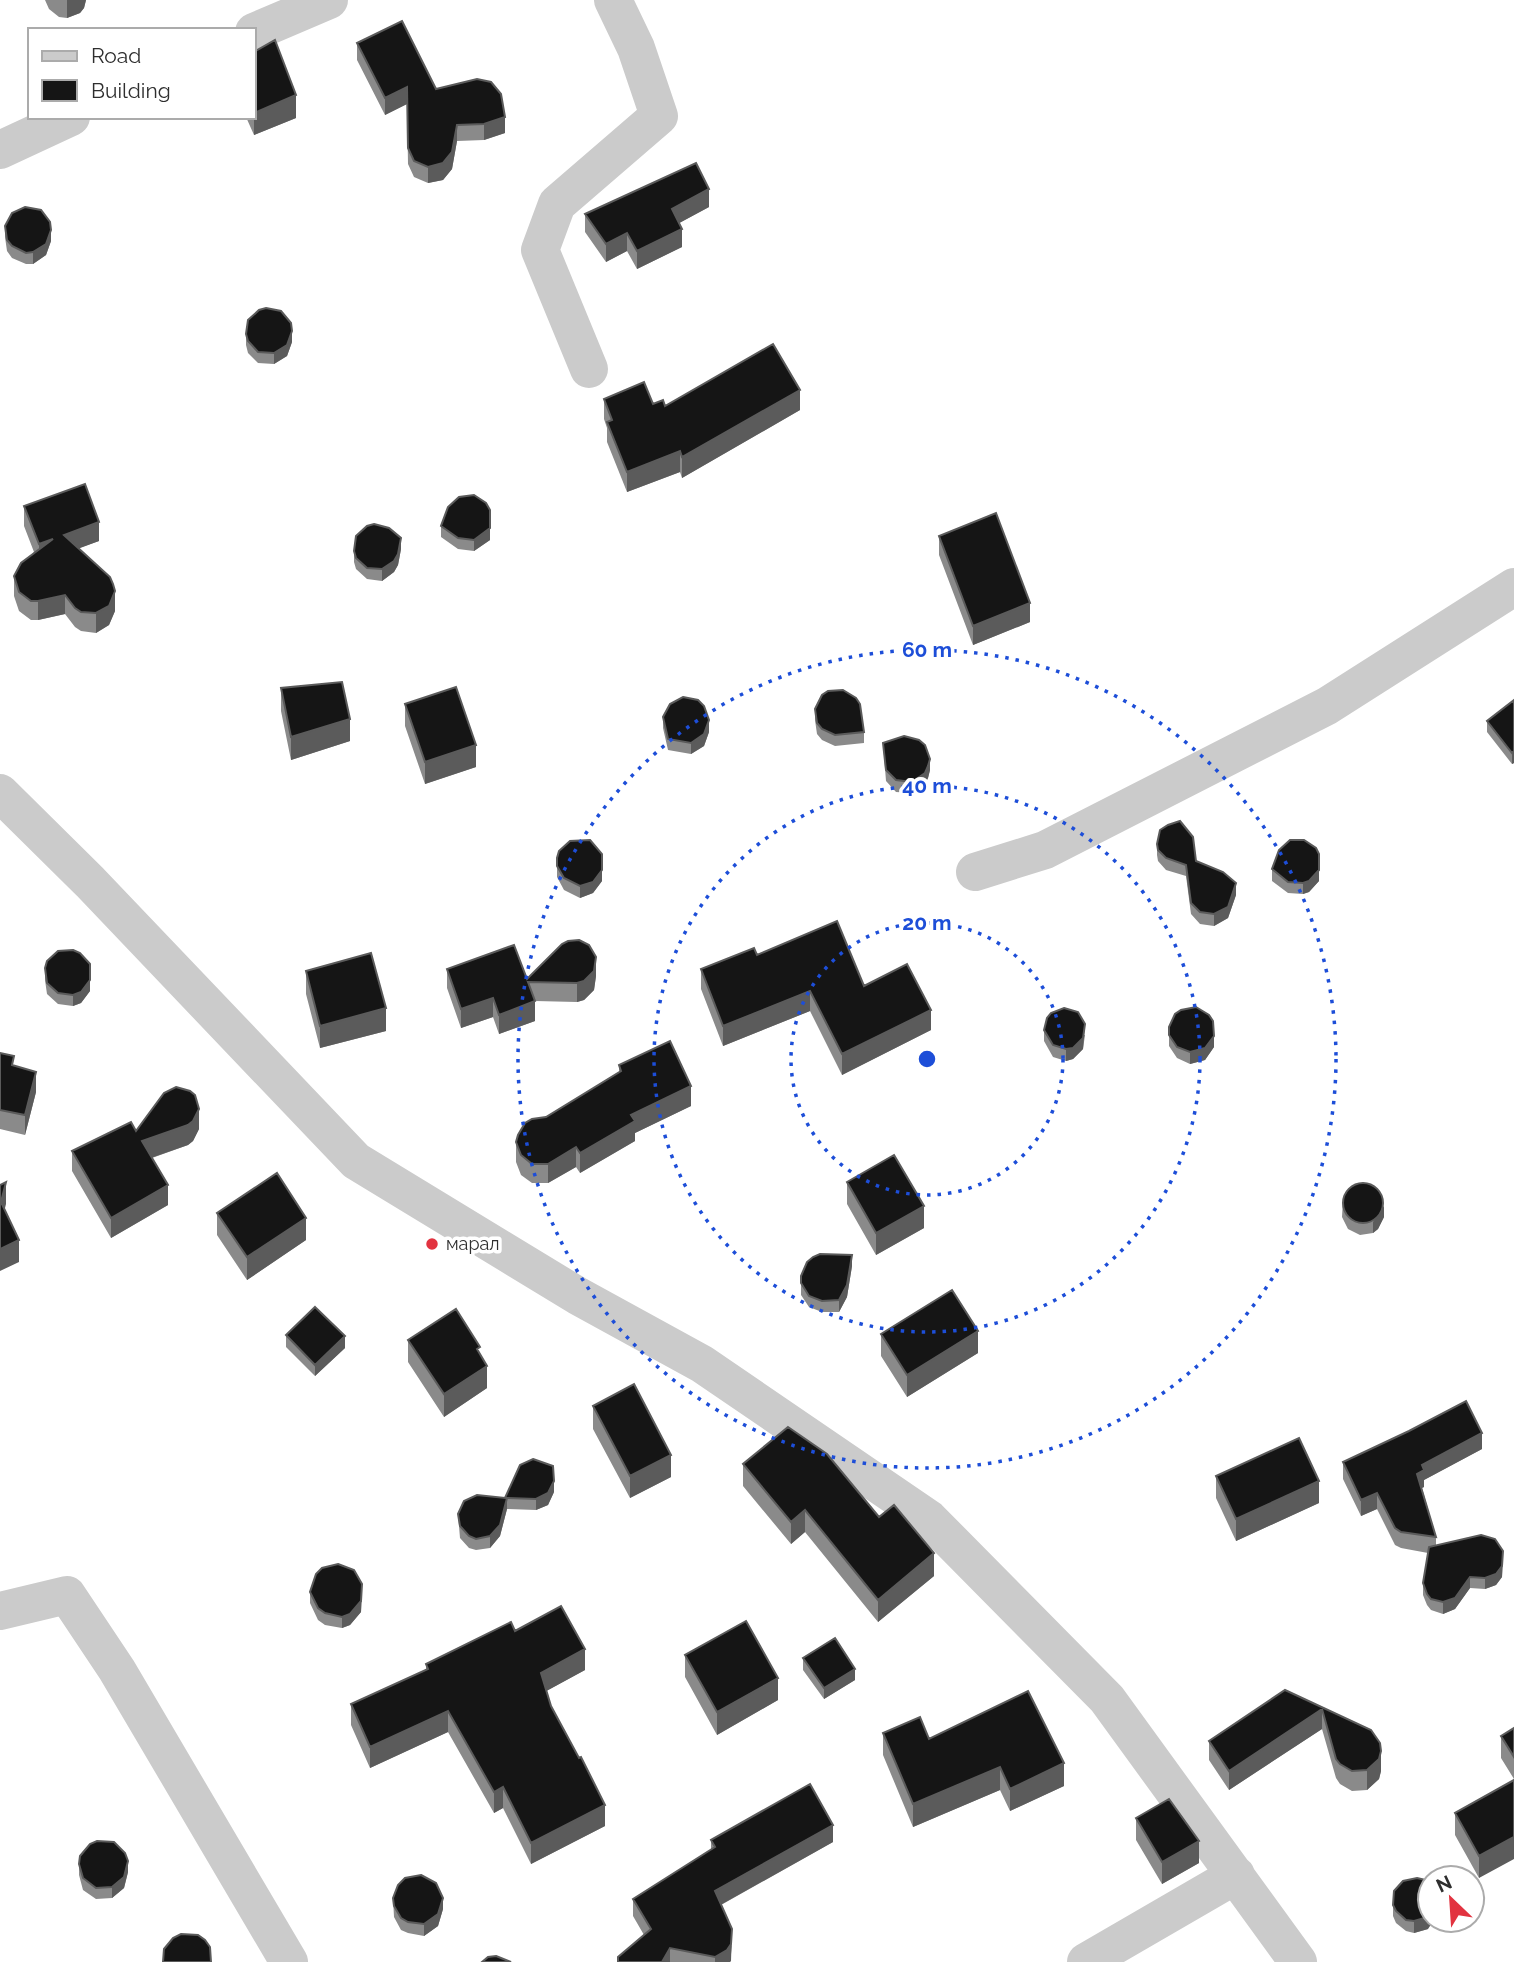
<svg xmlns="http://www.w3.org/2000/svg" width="1514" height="1962" font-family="Raleway,sans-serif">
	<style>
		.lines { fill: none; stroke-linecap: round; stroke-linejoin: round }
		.street { stroke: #cbcbcb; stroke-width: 38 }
		.wall { fill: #8a8a8a }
		.shaded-wall { fill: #5b5b5b }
		.building { fill: #151515; stroke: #5b5b5b; stroke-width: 2 }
		.ring { fill: none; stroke: #1d4ed8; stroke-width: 3.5; stroke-dasharray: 3.5 7 }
		.poi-dot { fill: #e23340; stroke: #fff; stroke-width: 2.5 }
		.labels { text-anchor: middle; stroke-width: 7; stroke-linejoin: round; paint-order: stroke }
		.poi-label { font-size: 18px; fill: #2e2e2e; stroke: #fff; text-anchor: start }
		.centre { fill: #1d4ed8; stroke: #fff; stroke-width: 3.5 }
		.ring-label { font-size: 21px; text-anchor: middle; font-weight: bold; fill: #1d4ed8; stroke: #fff; stroke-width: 7; stroke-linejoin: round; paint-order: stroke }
	</style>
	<rect width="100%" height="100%" fill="#fff"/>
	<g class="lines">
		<path class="street" d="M 254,32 L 329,0
			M 0,150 L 71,117
			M 589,369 L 540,250 L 557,204 L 659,116 L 636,48 L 613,0
			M 0,793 L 90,882 L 356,1161 L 578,1296 L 702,1364 L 929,1519 L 1107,1699 L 1298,1962
			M 975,872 L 1045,850 L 1327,706 L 1514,587
			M 0,1611 L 67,1595 L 117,1670 L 289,1962
			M 1086,1962 L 1236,1875"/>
	</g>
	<path class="wall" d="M 45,0 L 86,0 L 84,8 L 80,13 L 67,18 L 59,17 L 49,9 Z
		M 357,43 L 436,89 L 505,133 L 484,140 L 457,141 L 452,169 L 443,180 L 428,183 L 414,177 L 408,164 L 407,104 L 385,115 L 357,60 Z
		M 254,52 L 296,118 L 254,135 L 246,117 L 254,117 Z
		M 709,207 L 679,223 L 682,247 L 637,269 L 627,251 L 606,262 L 585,232 L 585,214 Z
		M 5,226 L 51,241 L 46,255 L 33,264 L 26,264 L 12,258 L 7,251 L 5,237 Z
		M 246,334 L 292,342 L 287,356 L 274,364 L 258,363 L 248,353 L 246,345 Z
		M 604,399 L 653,404 L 665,406 L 800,410 L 682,478 L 680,472 L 627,492 L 607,442 L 607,428 L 604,419 Z
		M 24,506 L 99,541 L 79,548 L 115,611 L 109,625 L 96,633 L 81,631 L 75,627 L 65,614 L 38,620 L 31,620 L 19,611 L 14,596 L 14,576 L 34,552 L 24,526 Z
		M 441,526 L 490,540 L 474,551 L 458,549 L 441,537 Z
		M 939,536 L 1030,622 L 973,645 L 939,555 Z
		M 401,549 L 398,565 L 394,572 L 382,581 L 367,579 L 356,569 L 354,562 L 354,551 Z
		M 281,688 L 350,741 L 291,760 L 281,711 Z
		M 1514,700 L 1514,763 L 1512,764 L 1487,732 L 1487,721 Z
		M 405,704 L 476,767 L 425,784 L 405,726 Z
		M 815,709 L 864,732 L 864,743 L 835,746 L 822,740 L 817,734 L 815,720 Z
		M 663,717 L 709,732 L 704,746 L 691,754 L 668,750 L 663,728 Z
		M 883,743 L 930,770 L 928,778 L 925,784 L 912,793 L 896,792 L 886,781 Z
		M 1157,844 L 1196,861 L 1236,895 L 1228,918 L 1214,926 L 1200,924 L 1191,914 L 1186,876 L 1166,870 L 1158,861 L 1157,855 Z
		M 1319,854 L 1319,881 L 1309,892 L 1303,894 L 1288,893 L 1272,881 L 1272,869 Z
		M 557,858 L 602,881 L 593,893 L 580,898 L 564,890 L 557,877 Z
		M 757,955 L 864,986 L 931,1030 L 842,1075 L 810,1011 L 723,1046 L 701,989 L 701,969 Z
		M 45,968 L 90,991 L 81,1003 L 73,1006 L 58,1004 L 47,994 L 45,980 Z
		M 447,969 L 527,979 L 596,976 L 594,990 L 584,1000 L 577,1002 L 535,1001 L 535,1021 L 499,1034 L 493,1017 L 461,1028 L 447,988 Z
		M 306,971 L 386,1031 L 320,1048 L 306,994 Z
		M 1169,1027 L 1214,1047 L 1205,1060 L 1190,1064 L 1177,1058 L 1169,1046 Z
		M 1044,1030 L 1085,1035 L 1083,1049 L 1073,1059 L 1066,1061 L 1053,1057 L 1044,1041 Z
		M 0,1053 L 36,1092 L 25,1135 L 0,1129 Z
		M 619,1065 L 691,1106 L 635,1133 L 635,1141 L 580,1173 L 576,1167 L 548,1183 L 532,1183 L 521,1175 L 516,1162 L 516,1142 L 546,1117 L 619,1072 Z
		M 199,1129 L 193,1141 L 188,1145 L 152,1158 L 168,1205 L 111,1238 L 72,1171 L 72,1151 L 136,1131 Z
		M 847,1182 L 924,1228 L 876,1255 L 847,1204 Z
		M 1343,1199 L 1384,1217 L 1378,1229 L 1373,1233 L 1360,1235 L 1348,1229 L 1342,1217 Z
		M 217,1213 L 306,1240 L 247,1280 L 217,1235 Z
		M 852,1266 L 847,1297 L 839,1312 L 822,1312 L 809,1307 L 801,1295 L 801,1276 Z
		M 881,1334 L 978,1353 L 907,1397 L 881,1356 Z
		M 286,1335 L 345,1348 L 315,1376 L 286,1347 Z
		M 408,1340 L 480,1355 L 487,1388 L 444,1417 L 408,1362 Z
		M 593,1406 L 671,1477 L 630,1498 L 593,1429 Z
		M 1482,1449 L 1424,1480 L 1424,1487 L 1422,1488 L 1436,1537 L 1436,1546 L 1503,1562 L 1502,1577 L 1496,1585 L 1485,1589 L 1470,1588 L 1455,1609 L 1443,1614 L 1431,1610 L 1427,1605 L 1423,1595 L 1423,1583 L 1428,1553 L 1401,1548 L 1395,1545 L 1377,1509 L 1361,1516 L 1343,1479 L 1343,1462 Z
		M 743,1464 L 879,1517 L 934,1576 L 878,1622 L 805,1532 L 791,1544 L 743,1486 Z
		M 1216,1476 L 1319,1503 L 1236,1541 L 1216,1498 Z
		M 554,1492 L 548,1505 L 536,1510 L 507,1509 L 500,1536 L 490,1548 L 476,1550 L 469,1548 L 460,1538 L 458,1514 L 505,1498 Z
		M 310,1592 L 362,1595 L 361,1612 L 350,1625 L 342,1628 L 325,1625 L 318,1620 L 310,1603 Z
		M 515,1631 L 585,1670 L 546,1691 L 551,1706 L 605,1826 L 531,1864 L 503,1808 L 494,1813 L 448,1732 L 370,1768 L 351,1725 L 351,1704 L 426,1670 L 426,1664 Z
		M 685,1655 L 778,1700 L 717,1735 L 685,1677 Z
		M 803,1658 L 855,1680 L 824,1699 L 803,1670 Z
		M 1285,1690 L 1371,1730 L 1381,1771 L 1379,1779 L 1367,1790 L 1352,1791 L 1340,1784 L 1336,1778 L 1322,1729 L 1229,1790 L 1209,1760 L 1209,1741 Z
		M 1514,1728 L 1514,1779 L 1501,1758 L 1501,1736 Z
		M 883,1733 L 929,1739 L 1064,1786 L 1010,1811 L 1000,1790 L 913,1827 L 883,1755 Z
		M 1514,1780 L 1479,1878 L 1455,1835 L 1455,1813 Z
		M 1136,1818 L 1199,1863 L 1162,1884 L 1136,1840 Z
		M 711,1840 L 833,1842 L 721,1905 L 732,1946 L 730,1962 L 618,1962 L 644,1935 L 633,1916 L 633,1899 L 711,1850 Z
		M 79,1864 L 128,1872 L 124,1888 L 112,1898 L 96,1899 L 83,1890 L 79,1875 Z
		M 393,1898 L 443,1909 L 438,1926 L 424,1936 L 408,1933 L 401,1930 L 394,1917 Z
		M 1393,1905 L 1428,1929 L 1414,1933 L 1406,1931 L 1396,1923 L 1393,1916 Z"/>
	<path class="shaded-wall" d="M 67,0 L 86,0 L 84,8 L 80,13 L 67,18 Z
		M 407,87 L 407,104 L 385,115 L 385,98 Z
		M 296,95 L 296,118 L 254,135 L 254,113 Z
		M 505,117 L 505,133 L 484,140 L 484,124 Z
		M 457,125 L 457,141 L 452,169 L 443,180 L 428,183 L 428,167 Z
		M 709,189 L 709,207 L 672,227 L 672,209 Z
		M 682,229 L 682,247 L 637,269 L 637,251 Z
		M 51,230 L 51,241 L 46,255 L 33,264 L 33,252 Z
		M 627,233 L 627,251 L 606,262 L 606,244 Z
		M 292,331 L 292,342 L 287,356 L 274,364 L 274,353 Z
		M 800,390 L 800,410 L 682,478 L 682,457 Z
		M 680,451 L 680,472 L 627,492 L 627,472 Z
		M 490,510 L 490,540 L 474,551 L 474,540 Z
		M 99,522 L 99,541 L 64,554 L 64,535 Z
		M 401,538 L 401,549 L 398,565 L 394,572 L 382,581 L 382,569 Z
		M 53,539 L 39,563 L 39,544 Z
		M 115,591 L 115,611 L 109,625 L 96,633 L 96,613 Z
		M 65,595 L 65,614 L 38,620 L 38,601 Z
		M 1030,603 L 1030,622 L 973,645 L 973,626 Z
		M 350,719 L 350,741 L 291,760 L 291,737 Z
		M 709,720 L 709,732 L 704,746 L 691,754 L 691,743 Z
		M 476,745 L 476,767 L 425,784 L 425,762 Z
		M 1514,751 L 1514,763 L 1512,764 L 1512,753 Z
		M 930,759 L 930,770 L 928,778 L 925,784 L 912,793 L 912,782 Z
		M 602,870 L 602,881 L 593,893 L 580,898 L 580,886 Z
		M 1319,870 L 1319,881 L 1309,892 L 1303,894 L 1303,883 Z
		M 1236,883 L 1236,895 L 1228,918 L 1214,926 L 1214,914 Z
		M 596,957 L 596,976 L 594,990 L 584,1000 L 577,1002 L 577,983 Z
		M 90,980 L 90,991 L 81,1003 L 73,1006 L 73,995 Z
		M 810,991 L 810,1011 L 723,1046 L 723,1026 Z
		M 493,998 L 493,1017 L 461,1028 L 461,1009 Z
		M 535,1001 L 535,1021 L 499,1034 L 499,1015 Z
		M 386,1008 L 386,1031 L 320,1048 L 320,1026 Z
		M 931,1010 L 931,1030 L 842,1075 L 842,1054 Z
		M 1085,1024 L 1083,1049 L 1073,1059 L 1066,1061 L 1066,1049 Z
		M 1214,1036 L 1214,1047 L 1205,1060 L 1190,1064 L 1190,1052 Z
		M 36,1072 L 36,1092 L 25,1135 L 25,1115 Z
		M 691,1086 L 691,1106 L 635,1133 L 635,1141 L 580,1173 L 580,1153 L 631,1115 Z
		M 199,1109 L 199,1129 L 193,1141 L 188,1145 L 142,1161 L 142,1141 Z
		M 576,1147 L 576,1167 L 548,1183 L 548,1164 Z
		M 6,1182 L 6,1204 L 1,1224 L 1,1202 Z
		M 168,1185 L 168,1205 L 111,1238 L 111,1218 Z
		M 924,1206 L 924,1228 L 876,1255 L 876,1233 Z
		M 1384,1206 L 1384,1217 L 1378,1229 L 1373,1233 L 1373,1222 Z
		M 306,1218 L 306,1240 L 247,1280 L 247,1257 Z
		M 19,1240 L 19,1262 L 0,1271 L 0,1249 Z
		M 852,1255 L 852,1266 L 847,1297 L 839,1312 L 839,1300 Z
		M 978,1331 L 978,1353 L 907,1397 L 907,1375 Z
		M 345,1336 L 345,1348 L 315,1376 L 315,1365 Z
		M 487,1366 L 487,1388 L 444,1417 L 444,1394 Z
		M 1482,1433 L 1482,1449 L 1424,1480 L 1424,1487 L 1417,1490 L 1417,1474 L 1422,1465 Z
		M 671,1455 L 671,1477 L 630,1498 L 630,1476 Z
		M 554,1481 L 554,1492 L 548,1505 L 536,1510 L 536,1499 Z
		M 1319,1481 L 1319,1503 L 1236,1541 L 1236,1519 Z
		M 1377,1493 L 1377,1509 L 1361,1516 L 1361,1500 Z
		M 507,1498 L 507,1509 L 500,1536 L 490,1548 L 490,1536 Z
		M 805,1510 L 805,1532 L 791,1544 L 791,1522 Z
		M 1503,1551 L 1502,1577 L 1496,1585 L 1485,1589 L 1485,1578 Z
		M 934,1553 L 934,1576 L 878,1622 L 878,1600 Z
		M 1470,1577 L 1470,1588 L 1455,1609 L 1443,1614 L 1443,1602 Z
		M 362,1584 L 361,1612 L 350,1625 L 342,1628 L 342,1617 Z
		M 585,1649 L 585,1670 L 541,1694 L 541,1673 Z
		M 855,1669 L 855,1680 L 824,1699 L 824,1688 Z
		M 778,1678 L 778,1700 L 717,1735 L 717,1712 Z
		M 1322,1709 L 1322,1729 L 1229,1790 L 1229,1771 Z
		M 448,1711 L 448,1732 L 370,1768 L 370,1747 Z
		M 1381,1751 L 1381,1771 L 1379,1779 L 1367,1790 L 1367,1770 Z
		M 1064,1763 L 1064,1786 L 1010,1811 L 1010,1789 Z
		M 1000,1767 L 1000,1790 L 913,1827 L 913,1804 Z
		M 503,1787 L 503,1808 L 494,1813 L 494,1792 Z
		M 605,1805 L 605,1826 L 531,1864 L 531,1843 Z
		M 833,1825 L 833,1842 L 715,1908 L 715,1891 Z
		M 1514,1837 L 1514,1859 L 1479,1878 L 1479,1856 Z
		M 1199,1841 L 1199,1863 L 1162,1884 L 1162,1862 Z
		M 128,1861 L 128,1872 L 124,1888 L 112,1898 L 112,1887 Z
		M 443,1898 L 443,1909 L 438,1926 L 424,1936 L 424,1924 Z
		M 1430,1914 L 1430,1920 L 1434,1920 L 1428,1929 L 1414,1933 L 1414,1921 Z
		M 732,1929 L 731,1961 L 730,1962 L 715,1962 L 715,1957 Z
		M 670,1948 L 670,1962 L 662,1962 Z"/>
	<path class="building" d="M 402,21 L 436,89 L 477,79 L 491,82 L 501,94 L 505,117 L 484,124 L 457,125 L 452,152 L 443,163 L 428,167 L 414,161 L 408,148 L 407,87 L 385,98 L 357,43 Z
		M 275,40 L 296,95 L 254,113 L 254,52 Z
		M 696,163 L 709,189 L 672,209 L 682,229 L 637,251 L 627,233 L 606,244 L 585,214 Z
		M 25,207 L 41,210 L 50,222 L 51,230 L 46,244 L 33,252 L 26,253 L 12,246 L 7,240 L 5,226 L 12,213 Z
		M 266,308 L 281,311 L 291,323 L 292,331 L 287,345 L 274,353 L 258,352 L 248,341 L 246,334 L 248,320 L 259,310 Z
		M 773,344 L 800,390 L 682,457 L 680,451 L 627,472 L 607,422 L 612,420 L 604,399 L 644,382 L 653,404 L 663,400 L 665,406 Z
		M 85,484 L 99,522 L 64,535 L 110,577 L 113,584 L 115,591 L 109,606 L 96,613 L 81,612 L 75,608 L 65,595 L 38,601 L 31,601 L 19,592 L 14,576 L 21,563 L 53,539 L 39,544 L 24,506 Z
		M 474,495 L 486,503 L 490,510 L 490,528 L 474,540 L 458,538 L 441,526 L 448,507 L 459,497 Z
		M 996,513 L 1030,603 L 973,626 L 939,536 Z
		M 374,524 L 389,528 L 401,538 L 398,554 L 394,561 L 382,569 L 367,568 L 356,558 L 354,551 L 356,536 L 367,526 Z
		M 342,682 L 350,719 L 291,737 L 281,688 Z
		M 456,687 L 476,745 L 425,762 L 405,704 Z
		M 843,690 L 856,698 L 860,704 L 864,732 L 835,735 L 822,729 L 817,723 L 815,709 L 822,695 L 828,691 Z
		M 683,697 L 698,700 L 704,706 L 709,720 L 704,734 L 691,743 L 668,739 L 663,717 L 670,704 Z
		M 1514,700 L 1514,751 L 1512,753 L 1487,721 Z
		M 904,736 L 919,740 L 925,745 L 930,759 L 928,766 L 925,773 L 912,782 L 896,780 L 886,770 L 883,743 Z
		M 1180,821 L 1193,837 L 1196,861 L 1223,872 L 1236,883 L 1228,907 L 1214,914 L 1200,912 L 1191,903 L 1186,865 L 1166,858 L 1158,850 L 1157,844 L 1160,830 L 1168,825 Z
		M 590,840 L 602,854 L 602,870 L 593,882 L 580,886 L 564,878 L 557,866 L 557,858 L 559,851 L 570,841 Z
		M 1290,840 L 1304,840 L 1316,848 L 1319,854 L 1319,870 L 1309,881 L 1303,883 L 1288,882 L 1272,869 L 1279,850 Z
		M 837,921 L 864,986 L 907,964 L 931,1010 L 842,1054 L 810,991 L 723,1026 L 701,969 L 754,948 L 757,955 Z
		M 579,940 L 589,945 L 596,957 L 594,971 L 584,981 L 577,983 L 528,982 L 535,1001 L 499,1015 L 493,998 L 461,1009 L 447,969 L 514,945 L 527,979 L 562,944 L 568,941 Z
		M 73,950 L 80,953 L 90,964 L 90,980 L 81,992 L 73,995 L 58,993 L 47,983 L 45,968 L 47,961 L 58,951 Z
		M 371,953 L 386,1008 L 320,1026 L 306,971 Z
		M 1196,1007 L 1209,1015 L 1213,1021 L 1214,1036 L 1205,1048 L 1190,1052 L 1177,1047 L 1169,1035 L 1169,1027 L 1175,1014 L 1181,1010 Z
		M 1064,1008 L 1078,1012 L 1085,1024 L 1083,1038 L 1073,1048 L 1066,1049 L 1053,1045 L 1044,1030 L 1047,1018 L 1051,1013 Z
		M 670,1041 L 691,1086 L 631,1115 L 635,1121 L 580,1153 L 576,1147 L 548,1164 L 532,1164 L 521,1155 L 516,1142 L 518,1135 L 525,1123 L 532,1119 L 546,1117 L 621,1071 L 619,1065 Z
		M 0,1053 L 14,1056 L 12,1065 L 36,1072 L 25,1115 L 0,1110 Z
		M 176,1087 L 190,1091 L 195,1095 L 199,1109 L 193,1121 L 188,1125 L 142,1141 L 168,1185 L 111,1218 L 72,1151 L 131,1122 L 136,1131 L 164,1093 Z
		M 894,1155 L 924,1206 L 876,1233 L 847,1182 Z
		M 277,1173 L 306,1218 L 247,1257 L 217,1213 Z
		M 6,1182 L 1,1202 L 19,1240 L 0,1249 L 0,1185 Z
		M1343 1203a20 20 0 1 1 40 0a20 20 0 1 1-40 0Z
		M 820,1254 L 852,1255 L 847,1285 L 839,1300 L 822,1301 L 809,1296 L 801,1283 L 801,1276 L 807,1262 L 813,1257 Z
		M 952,1290 L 978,1331 L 907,1375 L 881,1334 Z
		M 315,1307 L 345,1336 L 315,1365 L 286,1335 Z
		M 456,1309 L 480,1347 L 477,1349 L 487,1366 L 444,1394 L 408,1340 Z
		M 634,1384 L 671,1455 L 630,1476 L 593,1406 Z
		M 1466,1401 L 1482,1433 L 1422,1465 L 1424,1470 L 1417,1474 L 1436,1537 L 1401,1532 L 1395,1528 L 1377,1493 L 1361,1500 L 1343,1462 L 1409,1431 Z
		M 788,1427 L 827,1454 L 879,1517 L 894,1505 L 934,1553 L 878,1600 L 805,1510 L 791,1522 L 743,1464 Z
		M 1299,1438 L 1319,1481 L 1236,1519 L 1216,1476 Z
		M 533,1459 L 553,1466 L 554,1481 L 548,1493 L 536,1499 L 507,1498 L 500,1525 L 490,1536 L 476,1539 L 469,1536 L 460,1526 L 458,1514 L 464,1501 L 477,1495 L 505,1498 L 520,1465 Z
		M 1481,1535 L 1495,1539 L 1503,1551 L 1502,1566 L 1496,1574 L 1485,1578 L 1470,1577 L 1455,1598 L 1443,1602 L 1431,1599 L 1427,1594 L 1423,1583 L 1429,1547 Z
		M 338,1564 L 354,1570 L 362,1584 L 361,1601 L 350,1614 L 342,1617 L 325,1613 L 318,1608 L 310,1592 L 316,1574 L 322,1568 Z
		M 561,1606 L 585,1649 L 541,1673 L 551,1706 L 579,1758 L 581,1757 L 605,1805 L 531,1843 L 503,1787 L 494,1792 L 448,1711 L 370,1747 L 351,1704 L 428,1669 L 426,1664 L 511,1622 L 515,1631 Z
		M 746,1621 L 778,1678 L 717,1712 L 685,1655 Z
		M 835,1638 L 855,1669 L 824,1688 L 803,1658 Z
		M 1285,1690 L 1371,1730 L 1380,1743 L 1381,1751 L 1379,1759 L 1367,1770 L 1352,1771 L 1340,1764 L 1336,1759 L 1322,1709 L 1229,1771 L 1209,1741 Z
		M 1028,1691 L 1064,1763 L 1010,1789 L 1000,1767 L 913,1804 L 883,1733 L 920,1717 L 929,1739 Z
		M 1514,1728 L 1514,1757 L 1501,1736 Z
		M 1514,1780 L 1514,1837 L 1479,1856 L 1455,1813 Z
		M 810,1784 L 833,1825 L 715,1891 L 732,1929 L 731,1944 L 727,1950 L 715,1957 L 670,1948 L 662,1962 L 618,1962 L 618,1957 L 651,1929 L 633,1899 L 715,1847 L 711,1840 Z
		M 1169,1799 L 1199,1841 L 1162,1862 L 1136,1818 Z
		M 97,1841 L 114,1842 L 125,1853 L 128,1861 L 124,1877 L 112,1887 L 96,1888 L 83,1878 L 79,1864 L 80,1856 L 90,1844 Z
		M 421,1875 L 436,1883 L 443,1898 L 438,1914 L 424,1924 L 408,1922 L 401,1918 L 394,1906 L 393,1898 L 398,1885 L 405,1878 Z
		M 1417,1878 L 1430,1881 L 1430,1914 L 1428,1917 L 1414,1921 L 1406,1920 L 1396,1911 L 1393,1905 L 1394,1891 L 1403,1881 Z
		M 181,1934 L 198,1935 L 205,1940 L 210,1947 L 211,1962 L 163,1962 L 164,1949 L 173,1938 Z
		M 496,1956 L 511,1962 L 482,1962 L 488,1957 Z"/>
	<g class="ring">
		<circle cx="927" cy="1059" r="136"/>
		<circle cx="927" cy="1059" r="273"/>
		<circle cx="927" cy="1059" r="409"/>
	</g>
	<circle class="poi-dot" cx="432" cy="1244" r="7"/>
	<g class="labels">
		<g class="poi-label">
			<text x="446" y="1250">марал</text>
		</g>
	</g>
	<circle cx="927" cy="1059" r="10" class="centre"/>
	<g class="ring-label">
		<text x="927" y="657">60 m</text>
		<text x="927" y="793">40 m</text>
		<text x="927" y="930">20 m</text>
	</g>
	<rect x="28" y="28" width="228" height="91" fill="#ffffff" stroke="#ababab" stroke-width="2"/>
	<rect x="42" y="51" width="35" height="10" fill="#cbcbcb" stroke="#ababab" stroke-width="2"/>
	<text x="91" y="63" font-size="21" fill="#2e2e2e">Road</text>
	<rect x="42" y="80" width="35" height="21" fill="#151515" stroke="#ababab" stroke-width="2"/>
	<text x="91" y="98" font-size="21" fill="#2e2e2e">Building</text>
	<g transform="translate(1451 1899) rotate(335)"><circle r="33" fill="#ffffff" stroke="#ababab" stroke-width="2"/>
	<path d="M0-5L12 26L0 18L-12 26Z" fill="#e23340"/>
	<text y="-10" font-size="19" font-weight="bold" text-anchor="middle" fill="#2e2e2e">N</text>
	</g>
</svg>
